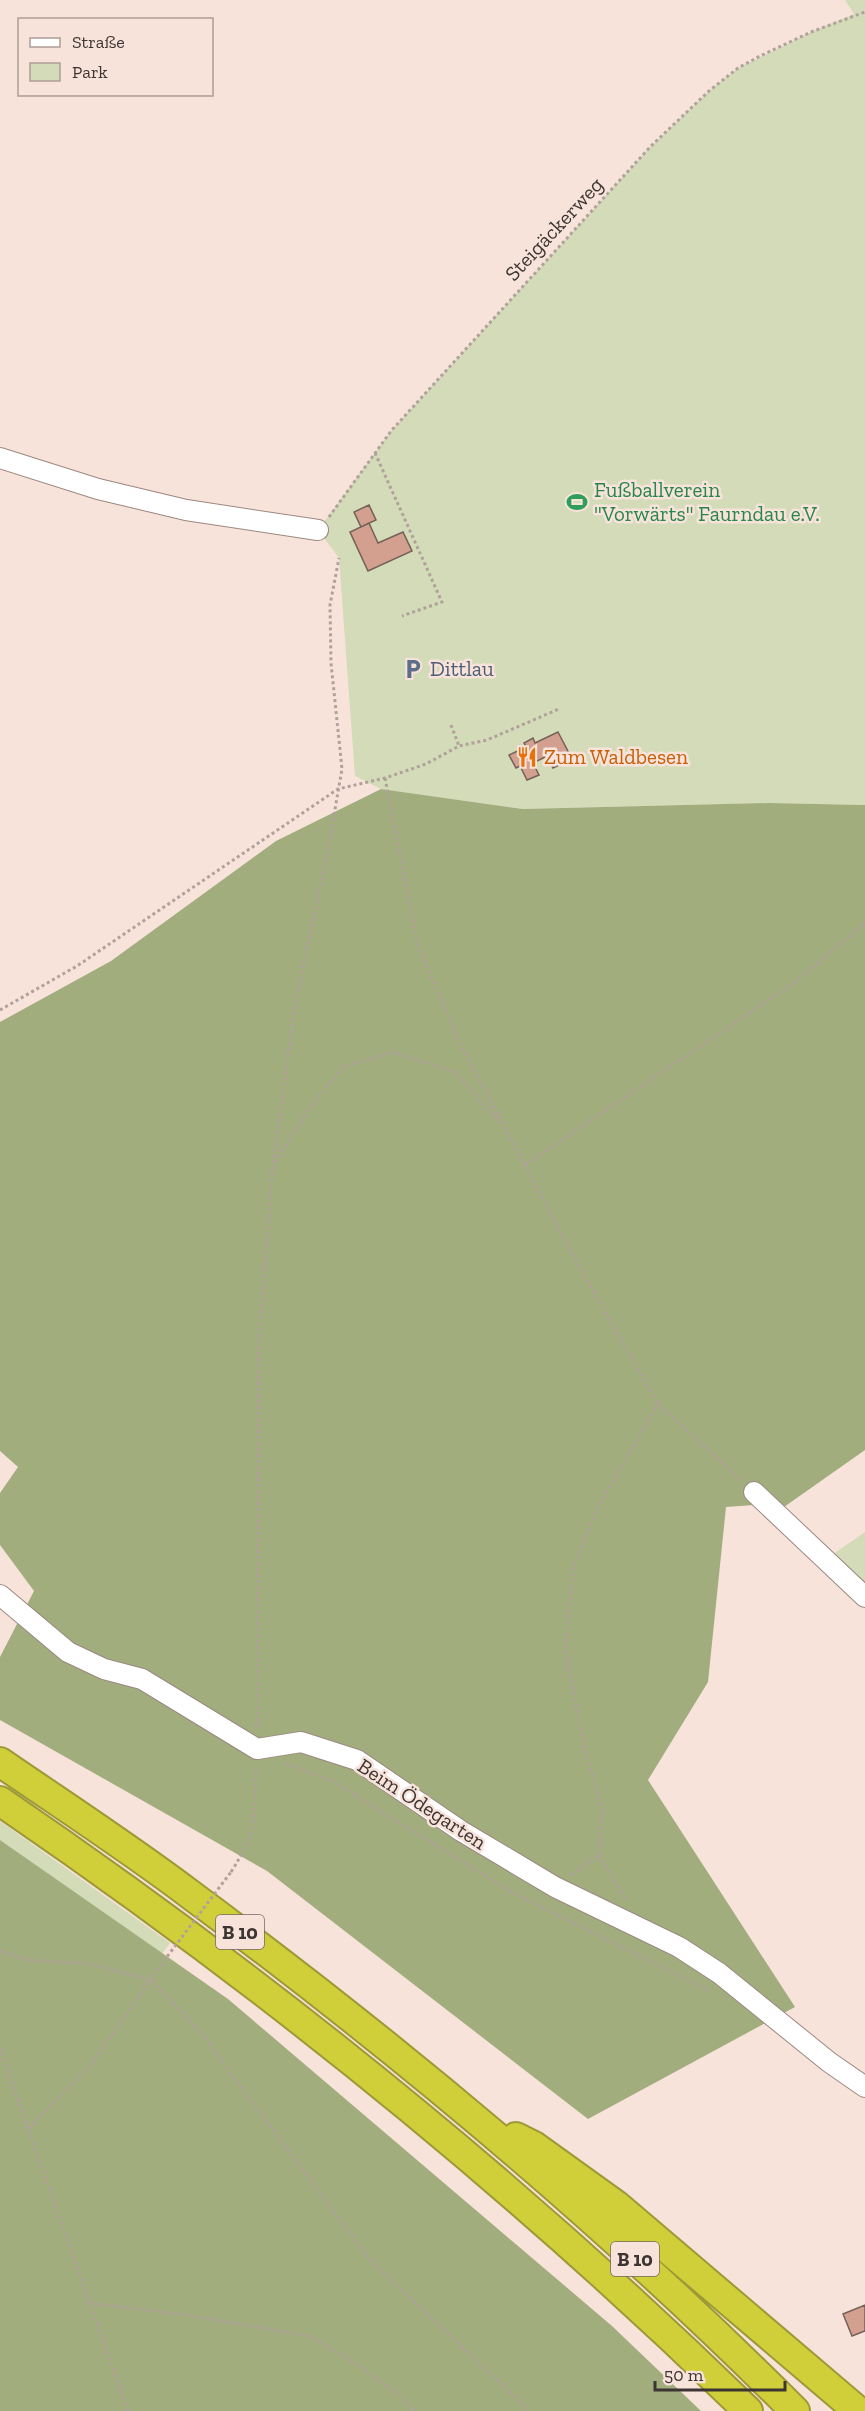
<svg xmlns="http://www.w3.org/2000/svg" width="865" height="2411" font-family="'Zilla Slab',serif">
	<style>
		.green { fill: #d3dbb8 }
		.forest { fill: #a2ad7e }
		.building { fill: #d3a08f; stroke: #73605a; stroke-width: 1.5 }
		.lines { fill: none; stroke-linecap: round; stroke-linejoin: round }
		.minor-casing { stroke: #9c8881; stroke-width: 22 }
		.highway-casing { stroke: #9d9937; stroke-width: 32 }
		.path { stroke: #b1a19b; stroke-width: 3; stroke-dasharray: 3 3; stroke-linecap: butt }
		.minor { stroke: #fff; stroke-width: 20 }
		.highway { stroke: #d0cf39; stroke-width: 28 }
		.path-bridge { stroke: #b1a19b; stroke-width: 3; stroke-dasharray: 3 3; stroke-linecap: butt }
		.labels { text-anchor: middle; stroke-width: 5; stroke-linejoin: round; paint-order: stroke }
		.shield { fill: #f8e3db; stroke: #756965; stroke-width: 1.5 }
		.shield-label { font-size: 20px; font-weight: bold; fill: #3d3532 }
		.street-label { font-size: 21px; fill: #3d3532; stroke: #f8e3db }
		.leisure-label { font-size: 21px; fill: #27864d; stroke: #f8e3db; text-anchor: start }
		.service-label { font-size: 21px; fill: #4e5e75; stroke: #f8e3db; text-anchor: start }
		.food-label { font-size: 21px; fill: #c56008; stroke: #f8e3db; text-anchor: start }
	</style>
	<rect width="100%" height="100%" fill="#f8e3db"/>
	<path class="green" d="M 845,0 L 865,0 L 865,805 L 769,803 L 523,809 L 381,789 L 355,776 L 339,558 L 318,530 L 391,431 L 651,146 L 709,91 L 738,68 L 811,32 L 854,14 Z
		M 865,1532 L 865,1597 L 826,1559 Z
		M 0,1821 L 170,1943 L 162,1954 L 0,1840 Z"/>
	<path class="forest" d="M 381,789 L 523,809 L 769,803 L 865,805 L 865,1450 L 784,1507 L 767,1504 L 726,1507 L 708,1682 L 648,1780 L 795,2007 L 588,2119 L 267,1871 L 0,1720 L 0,1657 L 34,1591 L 0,1545 L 0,1493 L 18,1467 L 0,1451 L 0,1022 L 111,961 L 276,841 Z
		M 0,1840 L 228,1999 L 612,2326 L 701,2411 L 0,2411 Z"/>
	<path class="building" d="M 369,505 L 376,520 L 361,527 L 354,512 Z
		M 369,523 L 378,543 L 403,532 L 412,551 L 368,571 L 350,532 Z
		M 558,732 L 572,759 L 553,768 L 547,756 L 533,763 L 539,775 L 527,780 L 520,766 L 516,768 L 509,755 L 526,747 L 524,743 L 533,738 L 535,743 Z
		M 865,2305 L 865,2331 L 852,2336 L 843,2314 Z"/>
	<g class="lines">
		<g class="minor-casing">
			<path id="minor" d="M 0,458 L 98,489 L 186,510 L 318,530
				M 754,1492 L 865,1597
				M 0,1595 L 68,1652 L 104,1669 L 142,1679 L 257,1749 L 301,1742 L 357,1760 L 461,1831 L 555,1887 L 679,1947 L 719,1973 L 829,2062 L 865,2087"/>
		</g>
		<g class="highway-casing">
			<path id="highway" d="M 0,1762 C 64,1806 129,1848 191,1895 C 403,2052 608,2224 795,2411
				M 0,1801 C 268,1984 516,2185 748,2411
				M 516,2137 L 534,2146 L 616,2205 L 858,2411"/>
		</g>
		<path class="path" d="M 375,453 L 442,602 L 402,616
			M 329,517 L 391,431 L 651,146 L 709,91 L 738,68 L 760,56 L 811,32 L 865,12
			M 451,725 L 459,746
			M 385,778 L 418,946 L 459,1041 L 571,1252 L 658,1404 L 742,1481
			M 0,1010 L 77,966 L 338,789 L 385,778 L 426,764 L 459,746 L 487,740 L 559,709
			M 275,1162 L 309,1109 L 343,1067 L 393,1052 L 455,1072 L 500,1122
			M 525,1165 L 798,980 L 865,923
			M 257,1727 L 258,1350 L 273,1165 L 295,1005 L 329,844 L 342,769 L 331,663 L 330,605 L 339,558
			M 286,1764 L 332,1781 L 510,1891 L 710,1991
			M 599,1855 L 626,1900
			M 231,1872 C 258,1830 254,1815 256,1767
			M 571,1875 L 599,1855 L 602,1809 L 584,1745 L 565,1650 L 573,1568 L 596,1511 L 658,1404
			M 0,1951 L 27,1960 L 90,1964 L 151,1980 L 198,2029 L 369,2259 L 530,2411
			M 0,2047 L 28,2129
			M 89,2303 L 186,2315 L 309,2336 L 355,2363 L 399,2395 L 414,2411
			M 128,2411 L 28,2129 L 91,2065 L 160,1966"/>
		<use href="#minor" class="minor"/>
		<use href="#highway" class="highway"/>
		<path class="path-bridge" d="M 160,1966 L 231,1872"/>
	</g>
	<defs>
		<g id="stadium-bare" transform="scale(1.62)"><path d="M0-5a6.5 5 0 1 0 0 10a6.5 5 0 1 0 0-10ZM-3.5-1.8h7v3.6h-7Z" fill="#2e9e5b" stroke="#f8e3db" stroke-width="2.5" paint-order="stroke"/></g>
		<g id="parking-bare" transform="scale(1.62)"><path d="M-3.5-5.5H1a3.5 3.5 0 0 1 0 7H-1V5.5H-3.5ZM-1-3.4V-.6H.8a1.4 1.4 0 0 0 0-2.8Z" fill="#5c6f8a" stroke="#f8e3db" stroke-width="2.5" paint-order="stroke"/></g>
		<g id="restaurant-bare" transform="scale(1.62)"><path d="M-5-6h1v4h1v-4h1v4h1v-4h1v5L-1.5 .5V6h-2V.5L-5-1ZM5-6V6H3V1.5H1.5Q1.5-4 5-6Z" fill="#e8710a" stroke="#f8e3db" stroke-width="2.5" paint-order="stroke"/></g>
	</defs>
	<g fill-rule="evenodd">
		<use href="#stadium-bare" x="577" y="502"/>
		<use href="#parking-bare" x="413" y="669"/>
		<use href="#restaurant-bare" x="527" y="757"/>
	</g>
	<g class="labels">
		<g class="shield">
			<rect x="216" y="1915" width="48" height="34" rx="4.5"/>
			<rect x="611" y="2242" width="48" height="34" rx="4.5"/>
		</g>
		<g class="shield-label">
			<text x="240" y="1939">B 10</text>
			<text x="635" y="2266">B 10</text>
		</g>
		<g class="street-label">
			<text transform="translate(554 229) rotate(-47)" y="7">Steigäckerweg</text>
			<text transform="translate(422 1804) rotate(33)" y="7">Beim Ödegarten</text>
		</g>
		<g class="leisure-label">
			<text x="594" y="497">Fußballverein<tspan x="594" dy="24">"Vorwärts" Faurndau e.V.</tspan></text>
		</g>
		<g class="service-label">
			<text x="430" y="676">Dittlau</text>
		</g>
		<g class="food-label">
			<text x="544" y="764">Zum Waldbesen</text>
		</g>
	</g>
	<rect x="18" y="18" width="195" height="78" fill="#f8e3db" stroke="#ad9d97" stroke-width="1.5"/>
	<rect x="30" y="38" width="30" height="9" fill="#ffffff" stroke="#ad9d97" stroke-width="1.5"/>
	<text x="72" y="48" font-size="18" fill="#3d3532">Straße</text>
	<rect x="30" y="63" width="30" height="18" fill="#d3dbb8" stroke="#ad9d97" stroke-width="1.5"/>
	<text x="72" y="78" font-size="18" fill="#3d3532">Park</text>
	<path d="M655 2381v9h130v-9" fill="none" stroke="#3d3532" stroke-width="3"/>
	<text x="664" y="2381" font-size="18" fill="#3d3532" stroke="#f8e3db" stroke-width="4.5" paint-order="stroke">50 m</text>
</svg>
